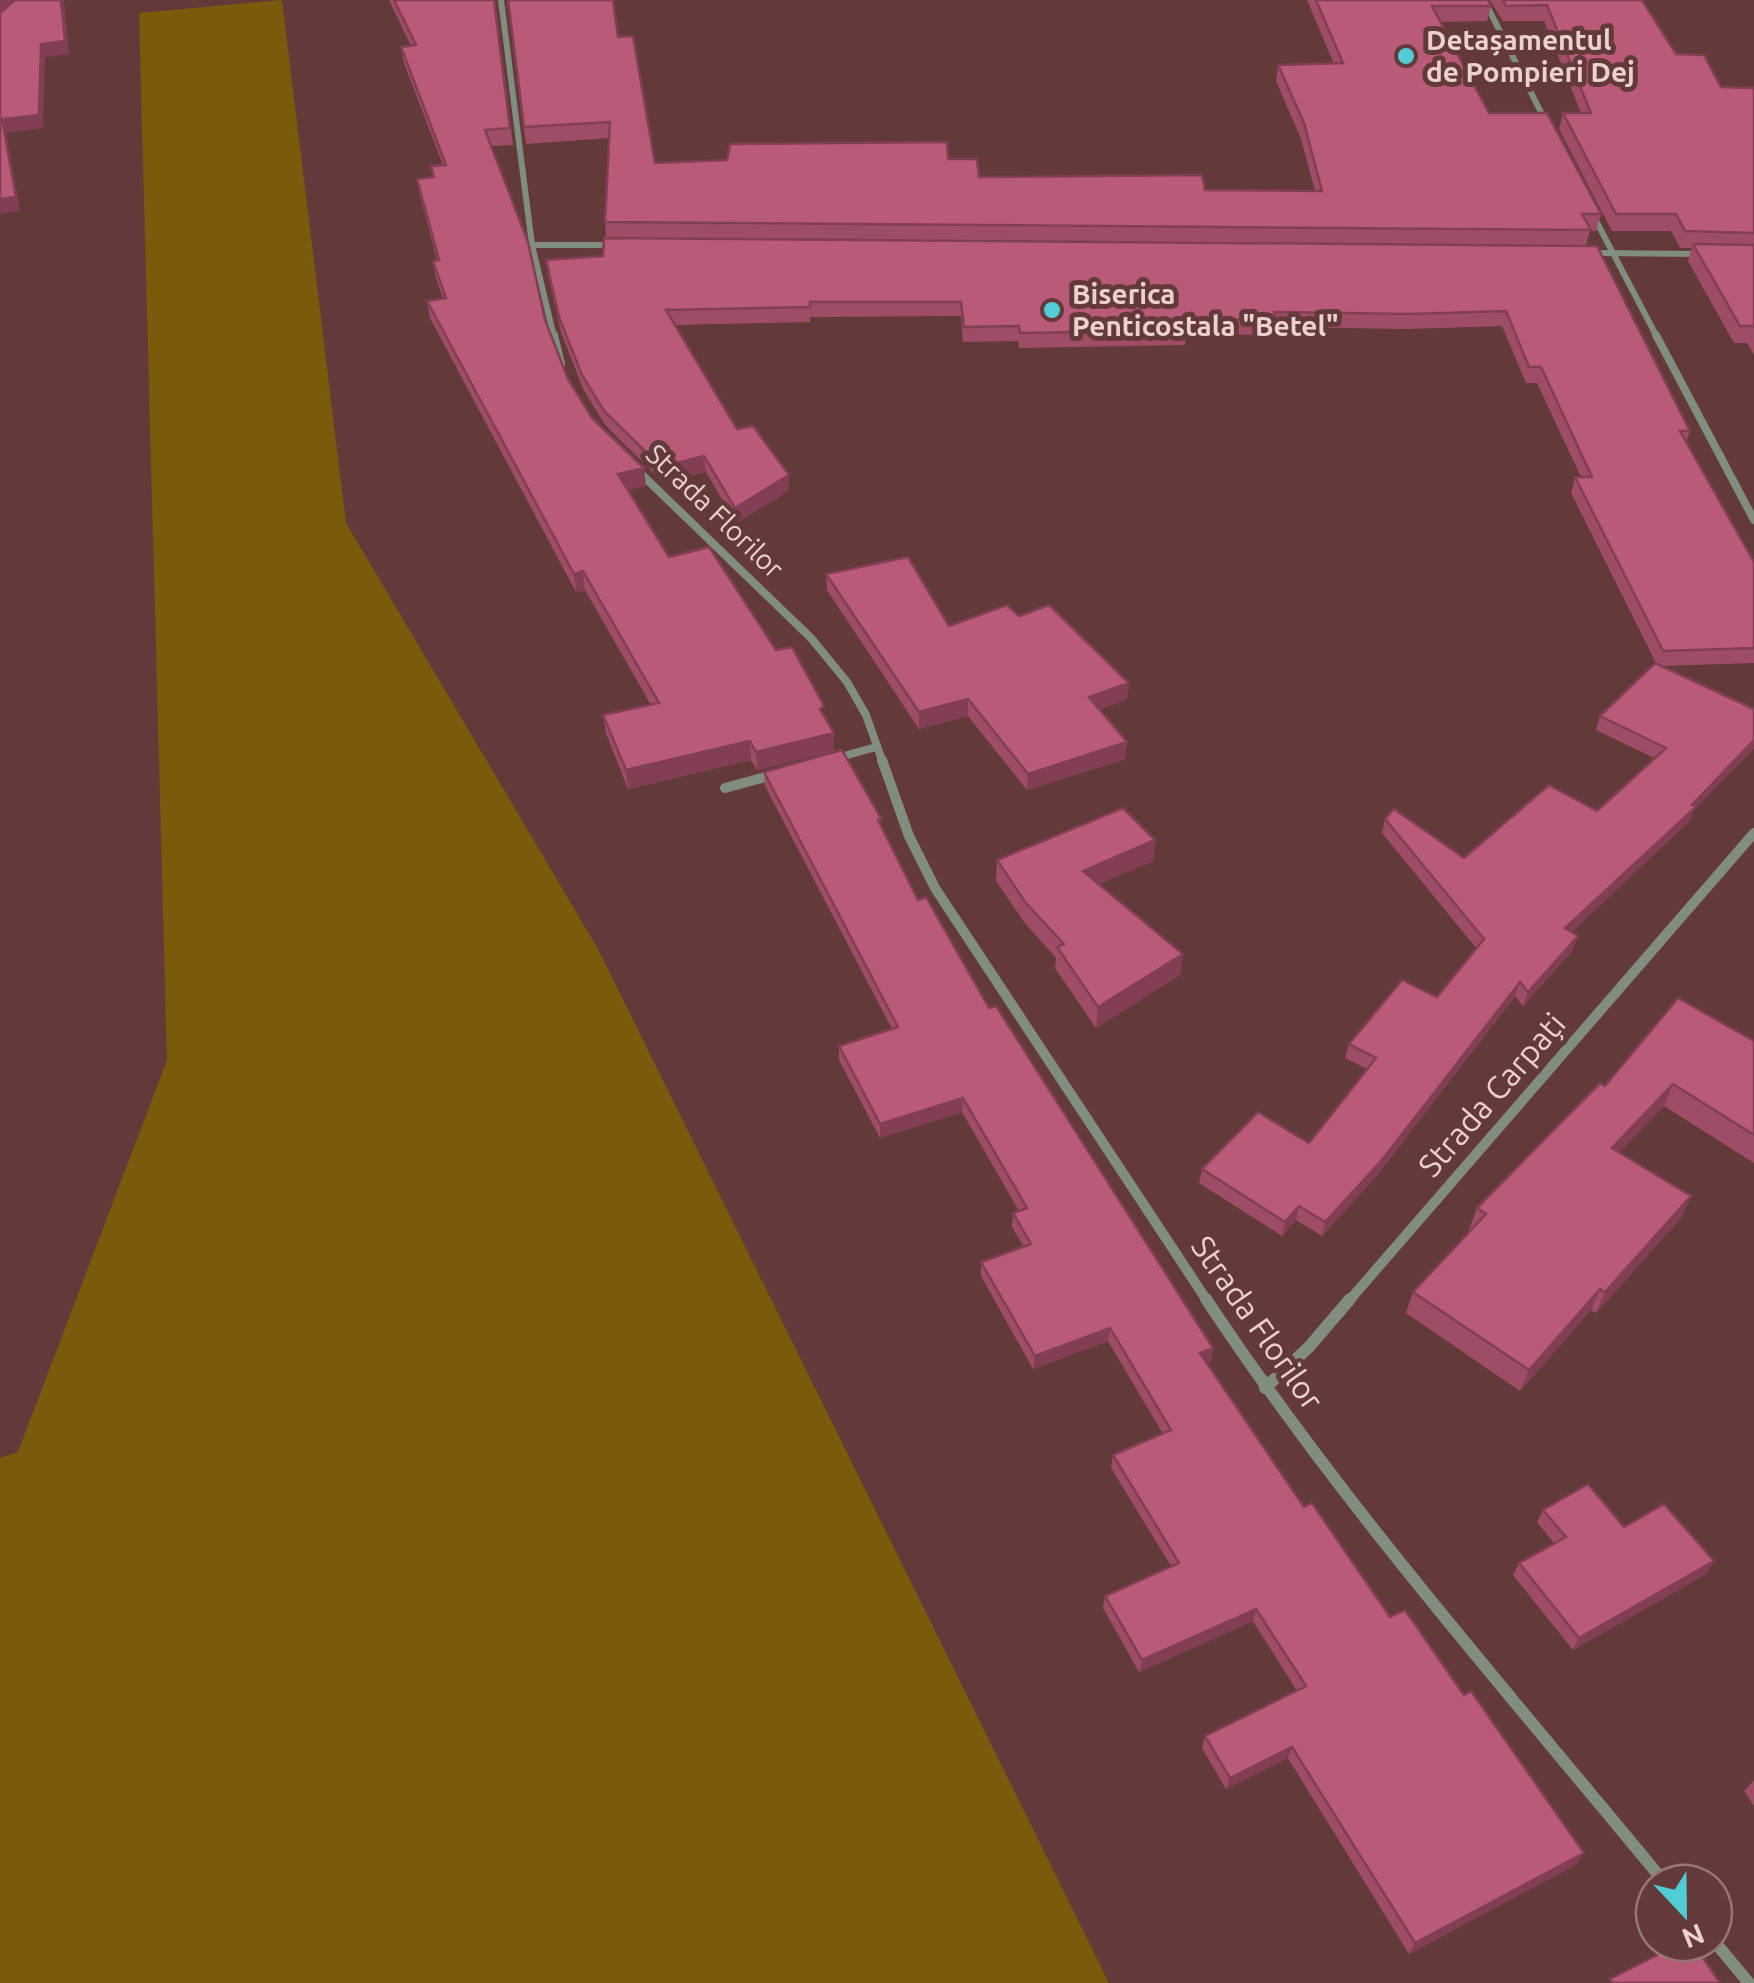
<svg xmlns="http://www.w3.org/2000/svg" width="1754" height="1983" font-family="Ubuntu,sans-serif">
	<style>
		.green { fill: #7b5a0c }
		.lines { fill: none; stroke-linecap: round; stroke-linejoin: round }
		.street-far3 { stroke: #808d7f; stroke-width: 6 }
		.street-far2 { stroke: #808d7f; stroke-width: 8 }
		.street-far1 { stroke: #808d7f; stroke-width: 10 }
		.street { stroke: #808d7f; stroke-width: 12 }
		.wall { fill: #9f4d67 }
		.shaded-wall { fill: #823f54 }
		.building { fill: #b95a78; stroke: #823f54; stroke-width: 2.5 }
		.poi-dot { fill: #51ccd5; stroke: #633a39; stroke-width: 4 }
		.labels { text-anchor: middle; stroke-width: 10; stroke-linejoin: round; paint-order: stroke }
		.far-poi-label { font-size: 28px; font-weight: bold; fill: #ebd1cf; stroke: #633a39; text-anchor: start }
		.far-street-label { font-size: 28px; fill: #ebd1cf; stroke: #633a39 }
		.street-label { font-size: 32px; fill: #ebd1cf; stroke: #633a39 }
	</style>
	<rect width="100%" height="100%" fill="#633a39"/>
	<path class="green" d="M 282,0 L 346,523 L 598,949 L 1109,1983 L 0,1983 L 0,1458 L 18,1452 L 167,1060 L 139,13 Z"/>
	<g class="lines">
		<path class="street-far3" d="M 501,0 L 532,245 L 554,337
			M 1484,0 L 1547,124
			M 1593,215 L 1657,337
			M 532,245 L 613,245
			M 1590,253 L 1703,254"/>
		<path class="street-far2" d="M 554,335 L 561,364
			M 1656,335 L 1754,520
			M 637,470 L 811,638 L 847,682 L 866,715 L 883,763
			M 833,759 L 876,747"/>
		<path class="street-far1" d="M 882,760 L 909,836 L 935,888 L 1208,1302
			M 725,788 L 773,775
			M 1348,1302 L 1754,833"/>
		<path class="street" d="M 1206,1299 C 1343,1506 1508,1692 1665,1883
			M 1265,1388 L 1309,1347 L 1350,1299
			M 1714,1941 L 1749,1983"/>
	</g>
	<path class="wall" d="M 389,0 L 495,0 L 513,145 L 491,146 L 545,320 L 568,379 L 592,418 L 646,486 L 627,490 L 669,557 L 776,650 L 824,716 L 834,733 L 834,751 L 757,770 L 751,760 L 628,789 L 606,733 L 603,715 L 651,705 L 585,590 L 576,592 L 430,318 L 427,301 L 443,298 L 436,278 L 433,261 L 437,260 L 420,196 L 417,179 L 433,177 L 431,166 L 443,165 L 404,63 L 401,47 L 411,46 Z
		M 508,0 L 618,37 L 655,163 L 948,159 L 979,177 L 1205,190 L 1315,191 L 1301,139 L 1276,81 L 1278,65 L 1334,64 L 1307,0 L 1488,0 L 1491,6 L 1487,21 L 1440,22 L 1489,113 L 1601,214 L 1596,231 L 1590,231 L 1586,246 L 1690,431 L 1686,442 L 1754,562 L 1754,663 L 1662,666 L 1694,810 L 1690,821 L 1571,932 L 1573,950 L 1523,1006 L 1515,996 L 1378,1174 L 1322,1236 L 1296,1220 L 1282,1236 L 1199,1183 L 1202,1169 L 1309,1143 L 1367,1069 L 1345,1058 L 1349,1044 L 1437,997 L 1477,949 L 1382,833 L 1385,819 L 1464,858 L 1597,811 L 1654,758 L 1596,730 L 1600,716 L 1656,663 L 1571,493 L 1575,477 L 1581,477 L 1537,383 L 1526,383 L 1502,326 L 1407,329 L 1275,327 L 1274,335 L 1186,334 L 1185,345 L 1019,348 L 1018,341 L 963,342 L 961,316 L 810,317 L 810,322 L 675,325 L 737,429 L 789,491 L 736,523 L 706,472 L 663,482 L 606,426 L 584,391 L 561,332 L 548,275 L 546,260 L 603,256 L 606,238 L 605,222 L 609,138 L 526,144 Z
		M 1490,0 L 1642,0 L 1676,54 L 1721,87 L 1754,88 L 1754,355 L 1747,343 L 1734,343 L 1688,261 L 1692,248 L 1680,248 L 1671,231 L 1612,231 L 1559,129 L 1563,113 L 1581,113 L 1544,21 L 1503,21 Z
		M 826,574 L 949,626 L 1019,616 L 1129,683 L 1127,699 L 1099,710 L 1127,742 L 1125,759 L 1027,790 L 968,716 L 919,729 L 827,590 Z
		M 764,772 L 882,827 L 918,900 L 1213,1348 L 1211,1361 L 1207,1363 L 1304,1507 L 1390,1617 L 1577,1864 L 1409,1954 L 1288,1758 L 1226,1789 L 1202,1748 L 1205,1736 L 1297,1691 L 1253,1621 L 1139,1672 L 1103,1608 L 1105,1596 L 1171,1566 L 1111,1468 L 1113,1455 L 1163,1434 L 1108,1341 L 1033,1369 L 981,1276 L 981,1262 L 1024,1247 L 1012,1227 L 1013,1213 L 1019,1211 L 962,1112 L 880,1138 L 839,1060 L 839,1046 L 892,1029 L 765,786 Z
		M 1155,840 L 1153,861 L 1099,884 L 1183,954 L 1180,975 L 1096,1028 L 1055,968 L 1056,958 L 1024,922 L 996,881 L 997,860 Z
		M 1754,1041 L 1754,1163 L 1664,1106 L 1619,1152 L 1691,1196 L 1681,1218 L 1596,1313 L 1591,1310 L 1520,1391 L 1406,1313 L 1413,1292 L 1471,1231 L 1469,1230 L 1477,1208 L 1605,1086 Z
		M 1543,1510 L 1624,1527 L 1706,1574 L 1573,1650 L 1513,1575 L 1519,1563 L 1554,1543 L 1537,1522 Z
		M 1754,1780 L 1754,1806 L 1744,1791 Z"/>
	<path class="shaded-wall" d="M 0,0 L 13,0 L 0,12 Z
		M 61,0 L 64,0 L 69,54 L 45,57 L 43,128 L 6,133 L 20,210 L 0,214 L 2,119 Z
		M 704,456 L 706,472 L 663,482 L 661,467 Z
		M 644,468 L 646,486 L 619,492 L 618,474 Z
		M 789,475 L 789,491 L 736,523 L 735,508 Z
		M 583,571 L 585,590 L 576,592 L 574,574 Z
		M 1129,683 L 1127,699 L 1087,714 L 1089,697 Z
		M 968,699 L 968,716 L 919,729 L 919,712 Z
		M 834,733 L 834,751 L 757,770 L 756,752 Z
		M 1754,740 L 1754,749 L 1694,810 L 1690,821 L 1561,942 L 1565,928 L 1692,805 Z
		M 750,741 L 751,760 L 628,789 L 626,770 Z
		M 1127,742 L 1125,759 L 1027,790 L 1028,774 Z
		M 1155,840 L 1153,861 L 1081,892 L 1083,871 Z
		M 1578,936 L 1573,950 L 1523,1006 L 1528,992 Z
		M 1183,954 L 1180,975 L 1096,1028 L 1098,1007 Z
		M 1520,982 L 1515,996 L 1378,1174 L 1322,1236 L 1325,1222 Z
		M 1673,1084 L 1664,1106 L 1603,1170 L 1612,1148 Z
		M 963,1098 L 962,1112 L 880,1138 L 880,1124 Z
		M 1691,1196 L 1681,1218 L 1596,1313 L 1605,1292 Z
		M 1299,1206 L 1296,1220 L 1282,1236 L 1285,1222 Z
		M 1600,1289 L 1591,1310 L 1520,1391 L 1529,1370 Z
		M 1110,1328 L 1108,1341 L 1033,1369 L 1035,1356 Z
		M 1213,1348 L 1211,1361 L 1198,1366 L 1200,1353 Z
		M 1714,1561 L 1706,1574 L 1573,1650 L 1579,1638 Z
		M 1256,1609 L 1253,1621 L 1139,1672 L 1142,1660 Z
		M 1292,1747 L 1288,1758 L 1226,1789 L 1230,1778 Z
		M 1584,1853 L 1577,1864 L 1409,1954 L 1415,1943 Z"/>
	<path class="building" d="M 15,0 L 61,0 L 65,41 L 41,44 L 39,115 L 2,119 L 16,197 L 0,199 L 0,13 Z
		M 394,0 L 494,0 L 510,128 L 485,130 L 528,242 L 545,320 L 568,379 L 592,418 L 644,468 L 618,474 L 669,557 L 709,547 L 776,650 L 792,647 L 824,706 L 820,709 L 834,733 L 756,752 L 750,741 L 626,770 L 603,715 L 659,703 L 583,571 L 574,574 L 427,301 L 446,298 L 433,261 L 439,260 L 417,179 L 434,177 L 431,166 L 446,165 L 401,47 L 416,45 Z
		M 508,0 L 613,0 L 618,37 L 633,36 L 655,163 L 727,160 L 730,144 L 947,142 L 948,159 L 977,159 L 979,177 L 1202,175 L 1205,190 L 1322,191 L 1304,123 L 1278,65 L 1343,63 L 1316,0 L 1488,0 L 1491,6 L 1432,6 L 1489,113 L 1547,113 L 1601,214 L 1582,214 L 1591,230 L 605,222 L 610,122 L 524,127 Z
		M 1503,0 L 1642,0 L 1676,54 L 1704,55 L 1721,87 L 1754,88 L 1754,233 L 1685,231 L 1676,214 L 1616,214 L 1563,113 L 1591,113 L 1547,5 L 1506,6 Z
		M 604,238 L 1597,246 L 1690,431 L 1680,431 L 1754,562 L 1754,648 L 1663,651 L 1575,477 L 1592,477 L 1541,367 L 1529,367 L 1506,311 L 1410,314 L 1274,312 L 1276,320 L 1185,319 L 1187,330 L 1020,333 L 1019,326 L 964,327 L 961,302 L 810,302 L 810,307 L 666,310 L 737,429 L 753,426 L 789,475 L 735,508 L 704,456 L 661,467 L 604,411 L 582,375 L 559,317 L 546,260 L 603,256 Z
		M 1693,244 L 1754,245 L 1754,328 L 1753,326 L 1740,326 Z
		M 908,557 L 949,626 L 1007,605 L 1019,616 L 1049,605 L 1129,683 L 1089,697 L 1127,742 L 1028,774 L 968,699 L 919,712 L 826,574 Z
		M 1655,663 L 1754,709 L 1754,740 L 1692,805 L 1696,807 L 1565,928 L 1578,936 L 1528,992 L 1520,982 L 1382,1160 L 1325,1222 L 1299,1206 L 1285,1222 L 1202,1169 L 1258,1112 L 1309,1143 L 1376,1058 L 1349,1044 L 1402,980 L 1437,997 L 1484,939 L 1385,819 L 1394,809 L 1464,858 L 1549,785 L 1597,811 L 1666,748 L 1600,716 Z
		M 842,750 L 882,820 L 878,820 L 918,900 L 926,897 L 989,1008 L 996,1006 L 1213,1348 L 1200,1353 L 1304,1507 L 1312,1503 L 1390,1617 L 1405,1610 L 1464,1695 L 1471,1691 L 1584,1853 L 1415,1943 L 1292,1747 L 1230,1778 L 1205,1736 L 1306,1686 L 1256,1609 L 1142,1660 L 1105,1596 L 1179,1563 L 1113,1455 L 1171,1430 L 1110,1328 L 1035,1356 L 981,1262 L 1031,1244 L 1013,1213 L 1027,1208 L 963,1098 L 880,1124 L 839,1046 L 898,1027 L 764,772 Z
		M 1123,808 L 1155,840 L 1083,871 L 1183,954 L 1098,1007 L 1057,947 L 1064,944 L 1025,902 L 997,860 Z
		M 1678,998 L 1754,1041 L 1754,1135 L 1673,1084 L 1612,1148 L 1691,1196 L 1605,1292 L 1600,1289 L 1529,1370 L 1413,1292 L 1486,1214 L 1477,1208 L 1600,1083 L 1605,1086 Z
		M 1588,1484 L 1624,1527 L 1664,1504 L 1714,1561 L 1579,1638 L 1519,1563 L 1566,1537 L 1543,1510 Z
		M 1681,1943 L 1693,1943 L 1720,1983 L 1613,1983 L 1610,1979 Z"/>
	<g class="poi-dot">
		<circle cx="1406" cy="56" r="10"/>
		<circle cx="1052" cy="310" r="10"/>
	</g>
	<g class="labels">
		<g class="far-poi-label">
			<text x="1426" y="50">Detașamentul<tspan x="1426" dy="32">de Pompieri Dej</tspan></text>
			<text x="1072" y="304">Biserica<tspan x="1072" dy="32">Penticostala "Betel"</tspan></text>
		</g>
		<g class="far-street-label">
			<text transform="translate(715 511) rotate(44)" y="10">Strada Florilor</text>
		</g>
		<g class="street-label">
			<text transform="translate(1492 1095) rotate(-49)" y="11">Strada Carpați</text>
			<text transform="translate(1257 1323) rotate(55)" y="11">Strada Florilor</text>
		</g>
	</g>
	<g transform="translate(1684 1913) rotate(158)"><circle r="48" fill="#633a39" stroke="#997675" stroke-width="2.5"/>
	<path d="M0-8L18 38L0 25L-18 38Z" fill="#51ccd5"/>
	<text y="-15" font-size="28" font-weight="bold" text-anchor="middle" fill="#ebd1cf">N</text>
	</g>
</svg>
